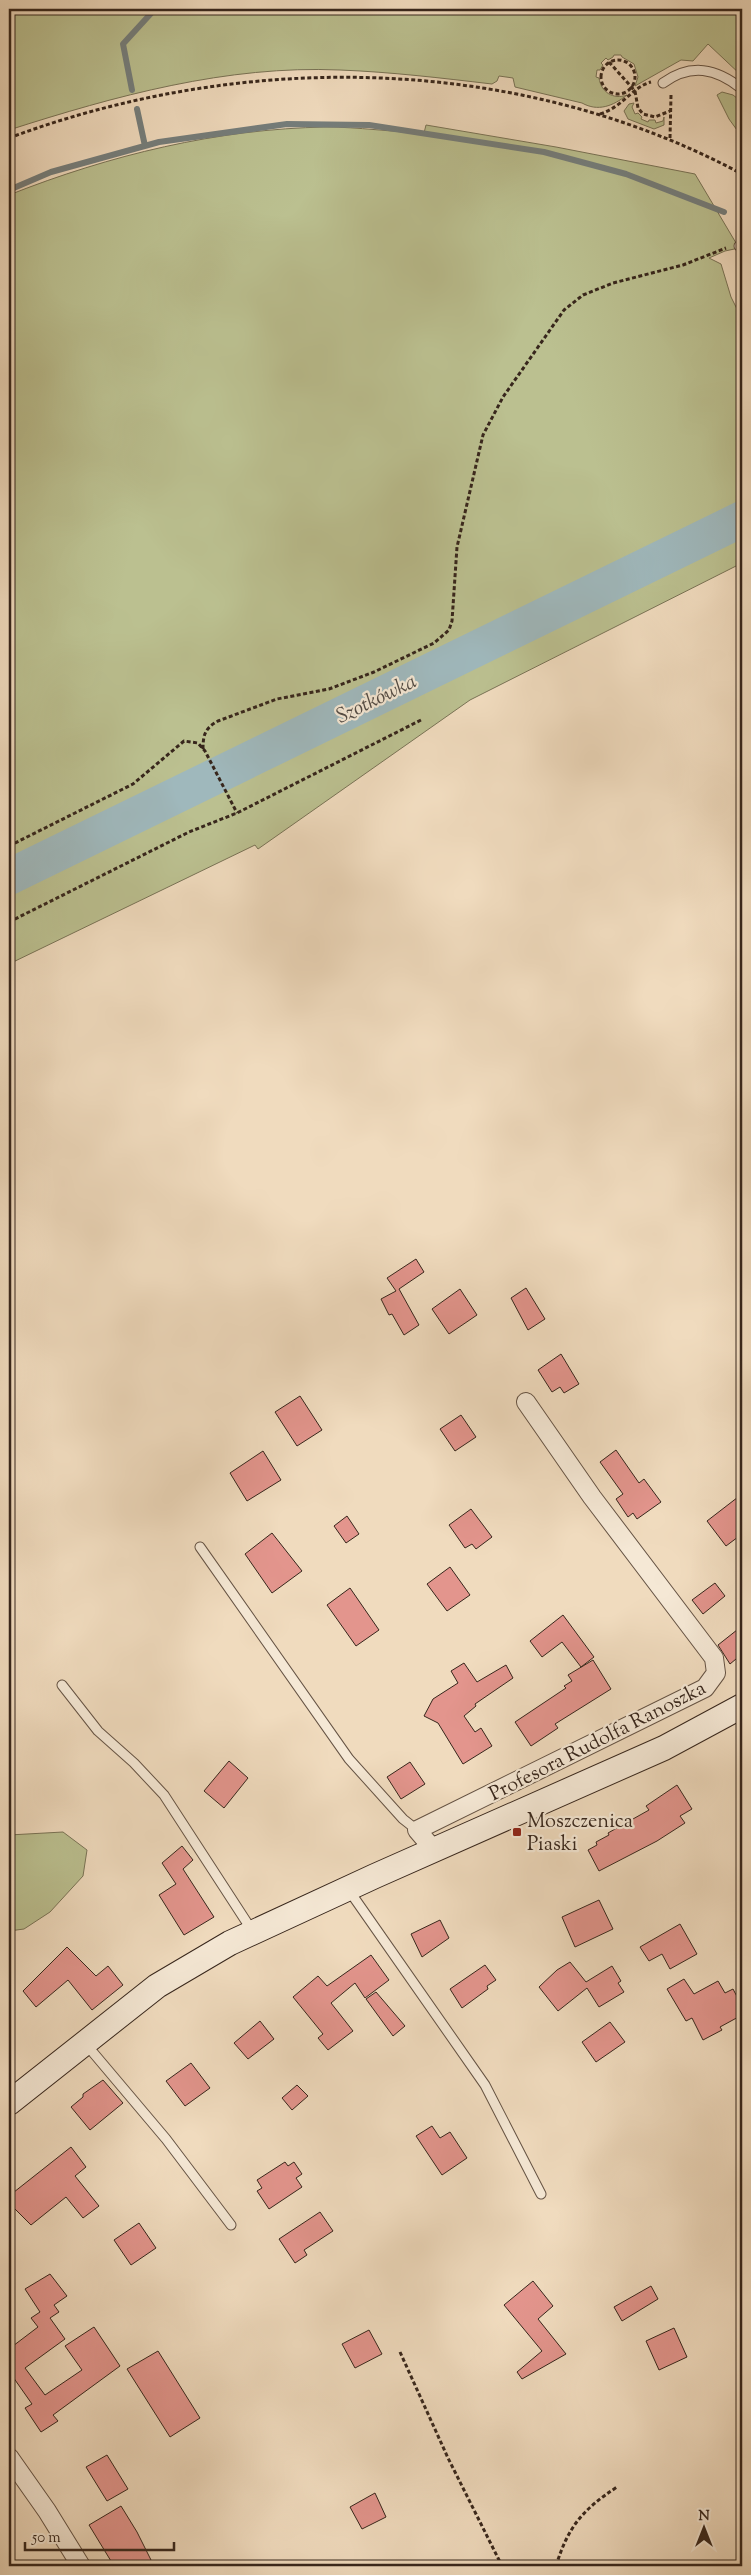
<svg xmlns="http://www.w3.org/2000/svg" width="751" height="2575" font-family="'Sorts Mill Goudy',serif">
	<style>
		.green { fill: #bbc090; stroke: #797356 }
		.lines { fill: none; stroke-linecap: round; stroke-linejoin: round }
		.stream { stroke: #757e7c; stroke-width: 6 }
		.river { stroke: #9fb8bc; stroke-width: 36 }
		.building { fill: #e3958d; stroke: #37261c }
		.lane-casing { stroke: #655344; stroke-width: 11 }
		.street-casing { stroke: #655344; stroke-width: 20 }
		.secondary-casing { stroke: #37261c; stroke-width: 26 }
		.path { stroke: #37261c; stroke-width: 3; stroke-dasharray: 4 2.5; stroke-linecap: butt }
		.lane { stroke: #f5e8d5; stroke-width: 9 }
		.street { stroke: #f5e8d5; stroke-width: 18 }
		.secondary { stroke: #f5e8d5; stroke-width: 24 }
		.poi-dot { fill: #8f2418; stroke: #f5e8d5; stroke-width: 2 }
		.labels { text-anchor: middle; stroke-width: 4.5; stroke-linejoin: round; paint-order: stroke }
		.street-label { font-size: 20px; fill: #37261c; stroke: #f5e8d5 }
		.poi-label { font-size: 20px; fill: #37261c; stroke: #f5e8d5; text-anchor: start }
		.water-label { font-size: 21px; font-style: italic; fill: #514a44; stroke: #f5e8d5 }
	</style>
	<rect width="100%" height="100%" fill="#f0dbbe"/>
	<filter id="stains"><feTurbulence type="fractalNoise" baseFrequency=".004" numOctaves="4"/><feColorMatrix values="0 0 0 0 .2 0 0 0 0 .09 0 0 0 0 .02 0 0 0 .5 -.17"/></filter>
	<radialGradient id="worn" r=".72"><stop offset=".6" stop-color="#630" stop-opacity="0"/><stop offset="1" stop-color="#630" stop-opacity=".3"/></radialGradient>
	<path class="green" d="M 9,9 L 722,9 L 731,13 L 742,11 L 742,76 L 708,44 L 693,61 L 681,60 L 635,86 L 638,77 L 634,64 L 622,57 L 621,55 L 614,55 L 613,57 L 608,60 L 606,58 L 601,63 L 603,65 L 600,70 L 597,70 L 596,77 L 599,78 C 601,92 613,100 627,95 C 613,106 598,112 582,103 L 515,87 L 513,78 L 499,76 L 497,81 L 492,84 C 441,78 391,72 340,70 C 227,65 115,96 9,130 L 14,56 L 9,60 Z
		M 722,92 L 733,95 L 742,102 L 742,137 L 729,119 L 717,95 Z
		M 634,103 L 632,107 L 635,114 L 638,113 L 642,117 L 641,119 L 648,122 L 649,120 L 655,120 L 656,123 L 663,121 L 664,117 L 664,125 L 654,129 L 628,119 L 624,111 L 629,104 Z
		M 426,125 L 556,147 L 695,174 L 739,248 L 725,251 L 709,258 L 721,264 L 731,297 L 742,319 L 742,563 L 470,700 L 258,849 L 255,845 L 9,964 L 9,195 C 110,155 217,129 326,127 C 358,127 392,132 424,133 Z
		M 63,1832 L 87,1850 L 83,1876 L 50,1912 L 24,1929 L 9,1931 L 9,1835 Z"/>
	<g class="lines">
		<path class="stream" d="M 132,90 L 123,44 L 155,9
			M 137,109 L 145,146
			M 9,190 L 51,172 L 159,142 L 287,124 L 369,125 L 544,152 L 626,174 L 724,212"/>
		<path class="river" d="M 9,877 L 742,519"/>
	</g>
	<path class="building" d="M 416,1259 L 424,1272 L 399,1289 L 419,1325 L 404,1335 L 392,1314 L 389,1315 L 381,1299 L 396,1291 L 387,1278 Z
		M 526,1288 L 545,1319 L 528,1330 L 511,1298 Z
		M 460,1289 L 477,1315 L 449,1334 L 432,1309 Z
		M 561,1354 L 579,1384 L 564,1393 L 560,1387 L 552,1392 L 538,1370 Z
		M 300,1396 L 322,1430 L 297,1446 L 275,1412 Z
		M 461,1415 L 476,1437 L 455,1451 L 440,1429 Z
		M 616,1450 L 639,1483 L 644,1479 L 661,1502 L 637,1519 L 633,1513 L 628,1517 L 616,1499 L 623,1494 L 600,1462 Z
		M 263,1451 L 281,1480 L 247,1501 L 230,1473 Z
		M 742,1494 L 742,1534 L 726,1546 L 707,1521 Z
		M 471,1509 L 492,1537 L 476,1549 L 472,1544 L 465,1548 L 449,1525 Z
		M 347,1516 L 359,1534 L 346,1543 L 334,1526 Z
		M 272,1533 L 302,1571 L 272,1593 L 245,1554 Z
		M 450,1567 L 470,1595 L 447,1611 L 427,1584 Z
		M 715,1583 L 725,1596 L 703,1614 L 692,1600 Z
		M 350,1588 L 379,1630 L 356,1646 L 327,1605 Z
		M 563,1615 L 594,1657 L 581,1667 L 562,1642 L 542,1657 L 530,1641 Z
		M 742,1626 L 742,1654 L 730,1664 L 718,1645 Z
		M 593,1660 L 611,1689 L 555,1724 L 558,1728 L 531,1746 L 515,1722 L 566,1688 L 564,1686 L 572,1681 L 568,1675 Z
		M 464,1663 L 477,1682 L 506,1665 L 513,1678 L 475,1704 L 476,1706 L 464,1716 L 475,1732 L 481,1728 L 492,1746 L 463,1764 L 438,1723 L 424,1716 L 433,1699 L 458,1683 L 451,1671 Z
		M 229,1761 L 248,1778 L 224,1808 L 204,1791 Z
		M 410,1762 L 425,1784 L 401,1799 L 387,1777 Z
		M 677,1785 L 692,1809 L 680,1816 L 685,1823 L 657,1841 L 599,1871 L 588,1850 L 597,1845 L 596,1842 L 609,1835 L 608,1833 L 649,1810 L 646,1806 Z
		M 182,1846 L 193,1860 L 183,1869 L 214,1917 L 184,1935 L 159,1895 L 176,1884 L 162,1863 Z
		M 599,1900 L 613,1929 L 575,1947 L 562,1917 Z
		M 440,1920 L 449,1938 L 422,1957 L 411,1934 Z
		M 680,1924 L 697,1954 L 670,1969 L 662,1954 L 649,1961 L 640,1947 Z
		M 67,1947 L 96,1976 L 108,1966 L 123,1985 L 92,2010 L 68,1980 L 36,2007 L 23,1991 Z
		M 371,1955 L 389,1980 L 365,1998 L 355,1983 L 331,2003 L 353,2031 L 328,2050 L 318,2038 L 323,2034 L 293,1997 L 318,1976 L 327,1986 Z
		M 570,1962 L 586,1982 L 612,1966 L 621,1981 L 618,1983 L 624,1992 L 599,2007 L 587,1988 L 558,2011 L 539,1987 L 557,1970 Z
		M 485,1965 L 496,1980 L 487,1986 L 488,1989 L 462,2008 L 450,1989 Z
		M 684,1979 L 694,1994 L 718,1981 L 725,1993 L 733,1989 L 742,2006 L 742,2015 L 720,2027 L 722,2030 L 703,2040 L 692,2018 L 686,2021 L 667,1989 Z
		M 376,1992 L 405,2026 L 393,2036 L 366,1999 Z
		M 260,2021 L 274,2039 L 248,2059 L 234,2043 Z
		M 610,2022 L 625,2042 L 596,2062 L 582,2042 Z
		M 191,2063 L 210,2088 L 185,2106 L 166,2081 Z
		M 103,2080 L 123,2103 L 90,2130 L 71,2107 L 83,2097 L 83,2094 Z
		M 297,2085 L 308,2096 L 292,2110 L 282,2098 Z
		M 432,2126 L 440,2138 L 450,2132 L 467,2158 L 442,2175 L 416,2136 Z
		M 71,2147 L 86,2167 L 75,2176 L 99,2206 L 83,2218 L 66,2197 L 31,2225 L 9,2203 L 9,2196 Z
		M 285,2162 L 288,2166 L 294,2162 L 302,2174 L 296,2178 L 302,2187 L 269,2209 L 257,2191 L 262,2188 L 257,2180 Z
		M 320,2212 L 333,2231 L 304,2250 L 307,2255 L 295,2263 L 279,2239 Z
		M 139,2223 L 156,2248 L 131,2265 L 114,2240 Z
		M 50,2274 L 67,2296 L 54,2305 L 59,2312 L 50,2318 L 65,2339 L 25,2368 L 45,2395 L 82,2370 L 65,2346 L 94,2327 L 120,2366 L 53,2415 L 58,2421 L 41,2432 L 25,2408 L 32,2404 L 13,2377 L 9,2380 L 9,2349 L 38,2327 L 31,2318 L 40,2312 L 25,2289 Z
		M 533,2281 L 553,2306 L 538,2319 L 566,2354 L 522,2379 L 517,2372 L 542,2351 L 504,2305 Z
		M 651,2286 L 658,2299 L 622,2321 L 614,2307 Z
		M 674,2328 L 687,2357 L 659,2370 L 646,2341 Z
		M 369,2330 L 382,2354 L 355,2368 L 342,2344 Z
		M 158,2351 L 200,2418 L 170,2437 L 127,2369 Z
		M 107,2455 L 128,2489 L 107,2501 L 86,2467 Z
		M 375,2493 L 386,2517 L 362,2529 L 350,2507 Z
		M 121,2506 L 137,2532 L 154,2566 L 114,2566 L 89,2525 Z"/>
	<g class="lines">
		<g class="lane-casing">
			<path id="lane" d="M 663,83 C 691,63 716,68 742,89
				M 739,246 L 742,246
				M 200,1547 L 349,1759 L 403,1819 L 417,1830
				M 62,1685 L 98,1731 L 134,1763 L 164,1795 L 253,1932
				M 348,1889 L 485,2085 L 541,2194
				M 85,2043 L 166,2139 L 231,2225"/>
		</g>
		<g class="street-casing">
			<path id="street" d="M 434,1850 L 417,1830 L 705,1688 L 716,1673 L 714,1658 L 592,1497 L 526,1402
				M 9,2457 L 47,2511 L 81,2566"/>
		</g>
		<g class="secondary-casing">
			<path id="secondary" d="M 9,2103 L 157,1986 L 230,1943 L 375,1876 L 664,1748 L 742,1706"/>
		</g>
		<path class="path" d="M601 77a17 17 0 1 1 34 0a17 17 0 1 1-34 0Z
			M 609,62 L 635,91 L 638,108 L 643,114 L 655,117 L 670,111
			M 600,114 C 623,107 632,87 651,82
			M 9,138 C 245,50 518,54 742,174
			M 670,138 L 671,95
			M 203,749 C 203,735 205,728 218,721 L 277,699 L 329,689 L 374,672 L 434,643 L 449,630 L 452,621 L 457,547 L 483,435 L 503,397 L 564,310 L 583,295 L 613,283 L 683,265 L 726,248
			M 9,846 L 133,784 L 184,741 L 198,743 L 205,751 L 237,813
			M 9,922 L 189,832 L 237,813 L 421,720
			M 400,2352 L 448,2458 L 502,2566
			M 556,2566 C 568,2527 582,2510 617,2487"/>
		<use href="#lane" class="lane"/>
		<use href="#street" class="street"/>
		<use href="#secondary" class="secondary"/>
	</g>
	<rect class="poi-dot" x="512" y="1827" width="10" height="10" rx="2.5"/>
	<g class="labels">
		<g class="street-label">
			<text transform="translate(597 1740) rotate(-27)" y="7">Profesora Rudolfa Ranoszka</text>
		</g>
		<g class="poi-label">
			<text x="527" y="1827">Moszczenica<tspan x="527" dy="23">Piaski</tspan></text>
		</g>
		<g class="water-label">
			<text transform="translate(376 698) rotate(-26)" y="7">Szotkówka</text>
		</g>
	</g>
	<rect width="751" height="2575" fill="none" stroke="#f0dbbe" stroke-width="30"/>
	<rect x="10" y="10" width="731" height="2555" fill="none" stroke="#37261c" stroke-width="2.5"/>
	<rect x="15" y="15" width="721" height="2545" fill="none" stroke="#37261c"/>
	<g transform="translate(704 2528)" stroke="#f5e8d5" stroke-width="4" paint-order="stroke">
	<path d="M0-4L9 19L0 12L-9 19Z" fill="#37261c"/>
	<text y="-8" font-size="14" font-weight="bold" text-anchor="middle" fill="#37261c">N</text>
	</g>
	<path d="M25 2542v8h149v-8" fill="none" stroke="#37261c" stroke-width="2.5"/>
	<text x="32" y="2542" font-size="15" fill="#37261c" stroke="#f5e8d5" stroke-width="4" paint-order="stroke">50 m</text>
	<rect width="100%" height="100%" filter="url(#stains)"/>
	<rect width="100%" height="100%" fill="url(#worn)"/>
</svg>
